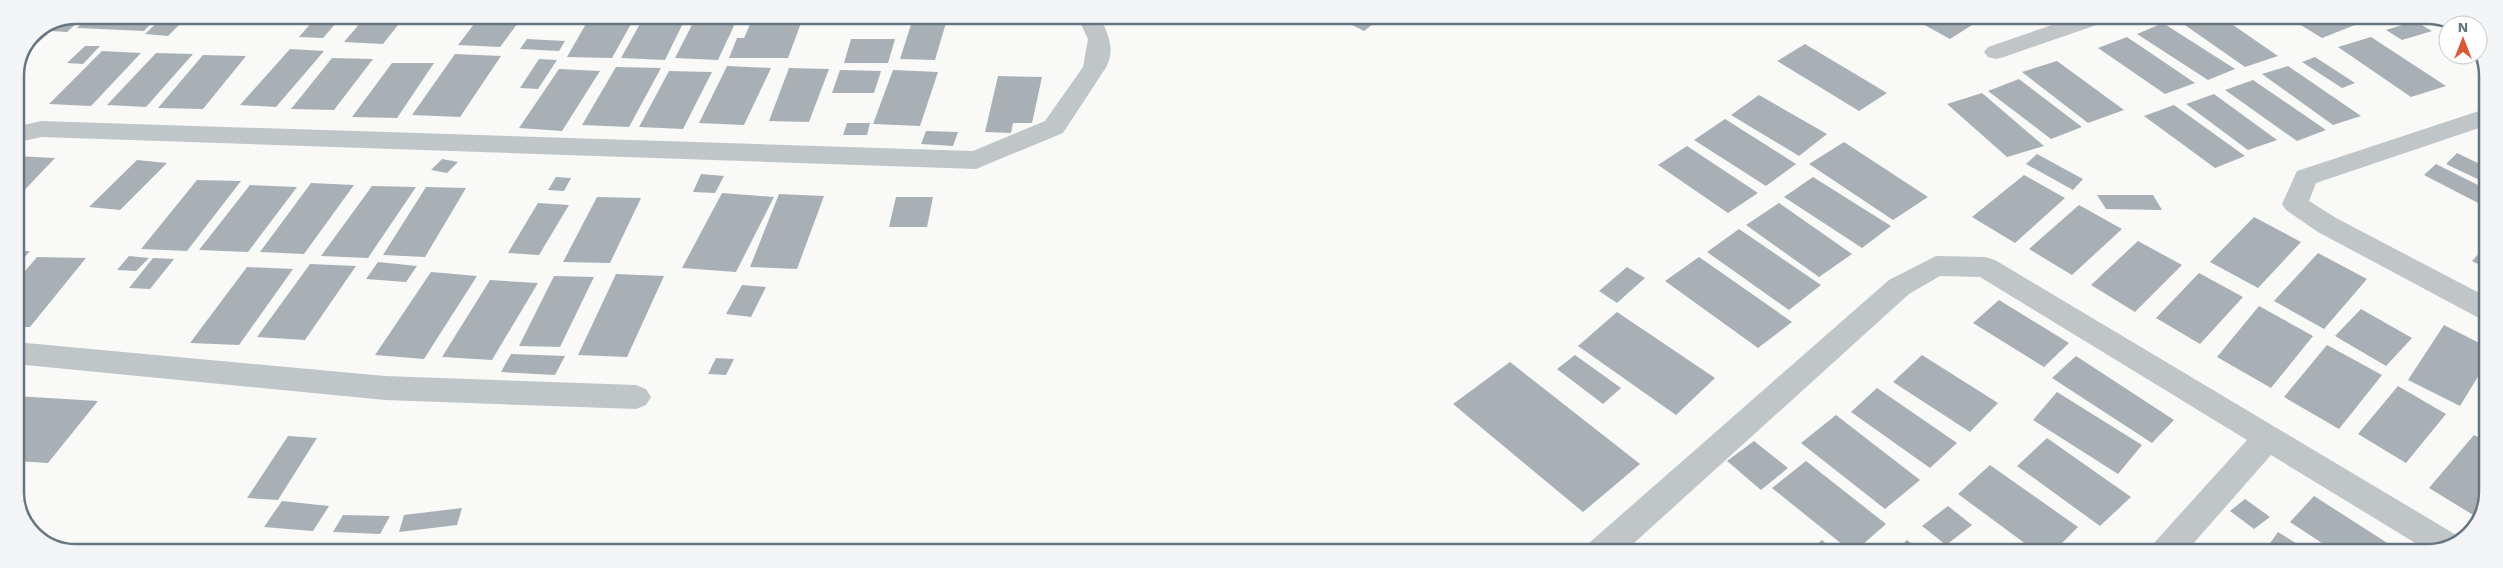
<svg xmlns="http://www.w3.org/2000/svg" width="2503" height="568" font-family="'Work Sans',sans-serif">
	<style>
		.building { fill: #a8b0b6 }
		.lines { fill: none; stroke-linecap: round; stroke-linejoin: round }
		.minor { fill: #c0c5c8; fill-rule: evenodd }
		.rim { fill: none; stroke: #667580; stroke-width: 2.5 }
	</style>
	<rect width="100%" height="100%" fill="#f9f9f7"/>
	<path class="building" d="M 91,15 L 159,15 L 144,31 L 77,28 Z
		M 318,15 L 343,15 L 323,38 L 299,37 Z
		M 367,15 L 406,15 L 383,44 L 344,42 Z
		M 481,15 L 524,15 L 500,47 L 458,45 Z
		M 591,15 L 636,15 L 612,58 L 567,57 Z
		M 645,15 L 687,15 L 665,60 L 621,58 Z
		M 697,15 L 739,15 L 718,60 L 675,58 Z
		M 746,15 L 804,15 L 788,58 L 729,58 L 737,38 L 744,38 L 752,20 L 744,20 Z
		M 914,15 L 948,16 L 935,60 L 900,59 Z
		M 164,16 L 186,18 L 168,36 L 145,34 Z
		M 1358,16 L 1376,16 L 1381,18 L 1364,31 L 1348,23 Z
		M 1908,16 L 1972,16 L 1980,20 L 1950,39 Z
		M 2172,16 L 2220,16 L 2278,56 L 2245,67 Z
		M 2286,16 L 2349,16 L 2360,23 L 2322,38 Z
		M 64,20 L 79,21 L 67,32 L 50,31 Z
		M 2415,21 L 2432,31 L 2402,40 L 2386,30 Z
		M 2163,23 L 2235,69 L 2208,80 L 2137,34 Z
		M 33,33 L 48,34 L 35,45 L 28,44 Z
		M 2127,37 L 2195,83 L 2165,94 L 2098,48 Z
		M 2371,37 L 2446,86 L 2411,97 L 2338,47 Z
		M 527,39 L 565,41 L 559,51 L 520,49 Z
		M 851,39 L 895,39 L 888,63 L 844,63 Z
		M 1805,44 L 1887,93 L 1859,111 L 1777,61 Z
		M 85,46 L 100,46 L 83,64 L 67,63 Z
		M 290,49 L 324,51 L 276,107 L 240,105 Z
		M 102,51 L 141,53 L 91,106 L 49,104 Z
		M 156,53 L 193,54 L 146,107 L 107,105 Z
		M 455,54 L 501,56 L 460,117 L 412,115 Z
		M 203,55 L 246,56 L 203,109 L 158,108 Z
		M 2315,57 L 2355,83 L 2342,88 L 2302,62 Z
		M 332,58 L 373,59 L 334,110 L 291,109 Z
		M 539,59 L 557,60 L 538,89 L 520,88 Z
		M 2057,61 L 2124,110 L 2088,123 L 2022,72 Z
		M 392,63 L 434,63 L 397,118 L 352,117 Z
		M 727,66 L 771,68 L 744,125 L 699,123 Z
		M 2288,66 L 2361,116 L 2333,125 L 2262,74 Z
		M 616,67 L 661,68 L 629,127 L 582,125 Z
		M 789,68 L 829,69 L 809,122 L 769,121 Z
		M 559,69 L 600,71 L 562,131 L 519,128 Z
		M 840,70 L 881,71 L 874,93 L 832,93 Z
		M 893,70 L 938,72 L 920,126 L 873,124 Z
		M 669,71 L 712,72 L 683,129 L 639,127 Z
		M 998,76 L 1042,77 L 1032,123 L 1013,123 L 1011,133 L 985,132 Z
		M 2019,79 L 2082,127 L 2051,139 L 1988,91 Z
		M 2253,80 L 2326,130 L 2297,141 L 2225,90 Z
		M 1982,93 L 2044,146 L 2007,157 L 1947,104 Z
		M 2214,94 L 2277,140 L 2248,150 L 2186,104 Z
		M 1759,95 L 1827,134 L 1799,156 L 1731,115 Z
		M 2174,105 L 2245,156 L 2215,168 L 2144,116 Z
		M 1725,119 L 1796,164 L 1766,186 L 1694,140 Z
		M 847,123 L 870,123 L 867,135 L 843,135 Z
		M 926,131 L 958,132 L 953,146 L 921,144 Z
		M 1844,142 L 1928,197 L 1893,220 L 1809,164 Z
		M 1687,146 L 1758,193 L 1728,213 L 1658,165 Z
		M 2457,153 L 2488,168 L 2488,184 L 2446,164 Z
		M 2037,154 L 2083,179 L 2073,190 L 2026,164 Z
		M 15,156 L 55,158 L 15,200 Z
		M 442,159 L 458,162 L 447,173 L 431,170 Z
		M 137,160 L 167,163 L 120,210 L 89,207 Z
		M 2436,164 L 2488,190 L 2488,202 L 2484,206 L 2424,175 Z
		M 701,174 L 724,176 L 715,193 L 693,192 Z
		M 2024,175 L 2065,198 L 2015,243 L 1972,217 Z
		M 556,177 L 571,178 L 564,191 L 548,190 Z
		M 1813,177 L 1891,226 L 1862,248 L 1784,197 Z
		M 197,180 L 241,181 L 187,251 L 141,249 Z
		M 311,183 L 354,185 L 304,254 L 260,252 Z
		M 250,185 L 297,187 L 248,252 L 199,250 Z
		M 372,186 L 416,187 L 368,258 L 321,256 Z
		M 426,187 L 466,188 L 425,257 L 383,255 Z
		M 722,193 L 774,197 L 736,272 L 682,268 Z
		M 779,194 L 824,196 L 797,269 L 750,267 Z
		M 2097,195 L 2153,195 L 2162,210 L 2106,209 Z
		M 597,197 L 641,198 L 610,263 L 563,262 Z
		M 896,197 L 933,197 L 927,227 L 889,227 Z
		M 538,203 L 569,205 L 539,255 L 508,253 Z
		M 1779,203 L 1852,254 L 1819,277 L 1746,225 Z
		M 2079,205 L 2122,229 L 2072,275 L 2029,249 Z
		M 2254,217 L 2301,242 L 2258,288 L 2210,262 Z
		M 1739,229 L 1821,285 L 1789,310 L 1707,252 Z
		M 2138,241 L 2182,265 L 2135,312 L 2091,285 Z
		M 2487,244 L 2487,269 L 2472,261 Z
		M 15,251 L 30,251 L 15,268 Z
		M 2318,253 L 2367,279 L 2324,329 L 2274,301 Z
		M 129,256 L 149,258 L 136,271 L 117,270 Z
		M 37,257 L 86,258 L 30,327 L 15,327 L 15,283 Z
		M 1699,257 L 1792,322 L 1758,348 L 1665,281 Z
		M 153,258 L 174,259 L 150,289 L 129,288 Z
		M 378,262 L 417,266 L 406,282 L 366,279 Z
		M 310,264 L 356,266 L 305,340 L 257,337 Z
		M 247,267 L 293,269 L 239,345 L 190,343 Z
		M 1627,267 L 1645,278 L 1617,303 L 1599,291 Z
		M 431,272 L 477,276 L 424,359 L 375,355 Z
		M 2199,273 L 2243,297 L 2200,344 L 2156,318 Z
		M 616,274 L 664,276 L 627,357 L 578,355 Z
		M 554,276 L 594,277 L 560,347 L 519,346 Z
		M 490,280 L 538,283 L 492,360 L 442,357 Z
		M 742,285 L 766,287 L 751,317 L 726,314 Z
		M 1999,300 L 2069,343 L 2044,367 L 1973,323 Z
		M 2259,306 L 2313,336 L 2271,388 L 2217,357 Z
		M 2361,309 L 2412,338 L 2386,366 L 2335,336 Z
		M 1617,312 L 1715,378 L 1676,415 L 1578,346 Z
		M 2444,325 L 2487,347 L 2487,362 L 2460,406 L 2408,380 Z
		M 2327,345 L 2382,375 L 2339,429 L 2284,397 Z
		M 511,354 L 565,356 L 555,375 L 501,372 Z
		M 1575,355 L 1621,388 L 1603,404 L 1557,369 Z
		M 1922,355 L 1998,403 L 1970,432 L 1893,382 Z
		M 2076,356 L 2174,420 L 2152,443 L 2052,378 Z
		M 716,358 L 734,359 L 726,375 L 708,374 Z
		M 1510,362 L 1640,464 L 1583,512 L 1453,404 Z
		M 2398,386 L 2446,414 L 2406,463 L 2358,434 Z
		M 1877,388 L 1957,443 L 1930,468 L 1851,412 Z
		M 2057,392 L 2142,445 L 2118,474 L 2033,420 Z
		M 15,396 L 98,401 L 48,463 L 15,461 Z
		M 1836,415 L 1920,480 L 1885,509 L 1801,443 Z
		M 2474,435 L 2487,442 L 2487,504 L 2478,518 L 2429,488 Z
		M 288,436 L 317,438 L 278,500 L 247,498 Z
		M 2047,438 L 2131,497 L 2100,526 L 2017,466 Z
		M 1754,441 L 1788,468 L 1761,490 L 1727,461 Z
		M 1806,461 L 1886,524 L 1853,553 L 1772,488 Z
		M 1990,465 L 2078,527 L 2052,553 L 2038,553 L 1958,494 Z
		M 2314,496 L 2403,553 L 2337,553 L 2290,522 Z
		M 2245,499 L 2270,517 L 2254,529 L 2230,511 Z
		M 282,501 L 329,506 L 313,531 L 264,527 Z
		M 1948,506 L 1972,525 L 1946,545 L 1922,526 Z
		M 462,508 L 457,525 L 399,532 L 404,515 Z
		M 343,515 L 390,516 L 380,534 L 333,532 Z
		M 2278,532 L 2312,553 L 2263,553 Z
		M 1822,540 L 1837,553 L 1807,553 Z
		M 1907,540 L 1924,553 L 1893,553 Z"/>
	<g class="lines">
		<path class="minor" d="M 1077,16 L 1099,16 C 1109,35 1117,52 1103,72 L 1063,133 L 976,169 L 41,137 L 15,143 L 15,127 L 41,121 L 973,151 L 1045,121 L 1083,67 L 1088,39 Z
			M 2078,16 L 2111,16 L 2108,21 L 2004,57 L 1996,59 L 1988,57 L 1984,52 L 1988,47 Z
			M 2488,108 L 2488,125 L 2316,183 L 2309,201 L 2336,218 L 2487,297 L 2487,321 L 2477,317 L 2318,232 L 2286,210 L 2282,204 L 2297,171 Z
			M 1936,256 L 1985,257 L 1995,260 L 2458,536 L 2461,541 L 2430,552 L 2271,455 L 2185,553 L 2149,553 L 2154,543 L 2247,440 L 1980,277 L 1940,276 L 1909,294 L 1623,553 L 1584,553 L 1589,543 L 1889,280 Z
			M 15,342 L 385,376 L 636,385 L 646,389 L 651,397 L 646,405 L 636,409 L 385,400 L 15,364 Z"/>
	</g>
	<path d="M0 0H2503V568H0ZM76 24H2427A52 52 0 0 1 2479 76V492A52 52 0 0 1 2427 544H76A52 52 0 0 1 24 492V76A52 52 0 0 1 76 24Z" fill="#f3f4f5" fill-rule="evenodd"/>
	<path class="rim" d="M76 24H2427A52 52 0 0 1 2479 76V492A52 52 0 0 1 2427 544H76A52 52 0 0 1 24 492V76A52 52 0 0 1 76 24Z"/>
	<g transform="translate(2463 40)"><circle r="24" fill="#ffffff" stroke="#c2c8cc"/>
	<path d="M0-4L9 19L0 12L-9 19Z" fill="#da5935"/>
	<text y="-8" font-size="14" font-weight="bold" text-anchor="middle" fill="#667580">N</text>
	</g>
</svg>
